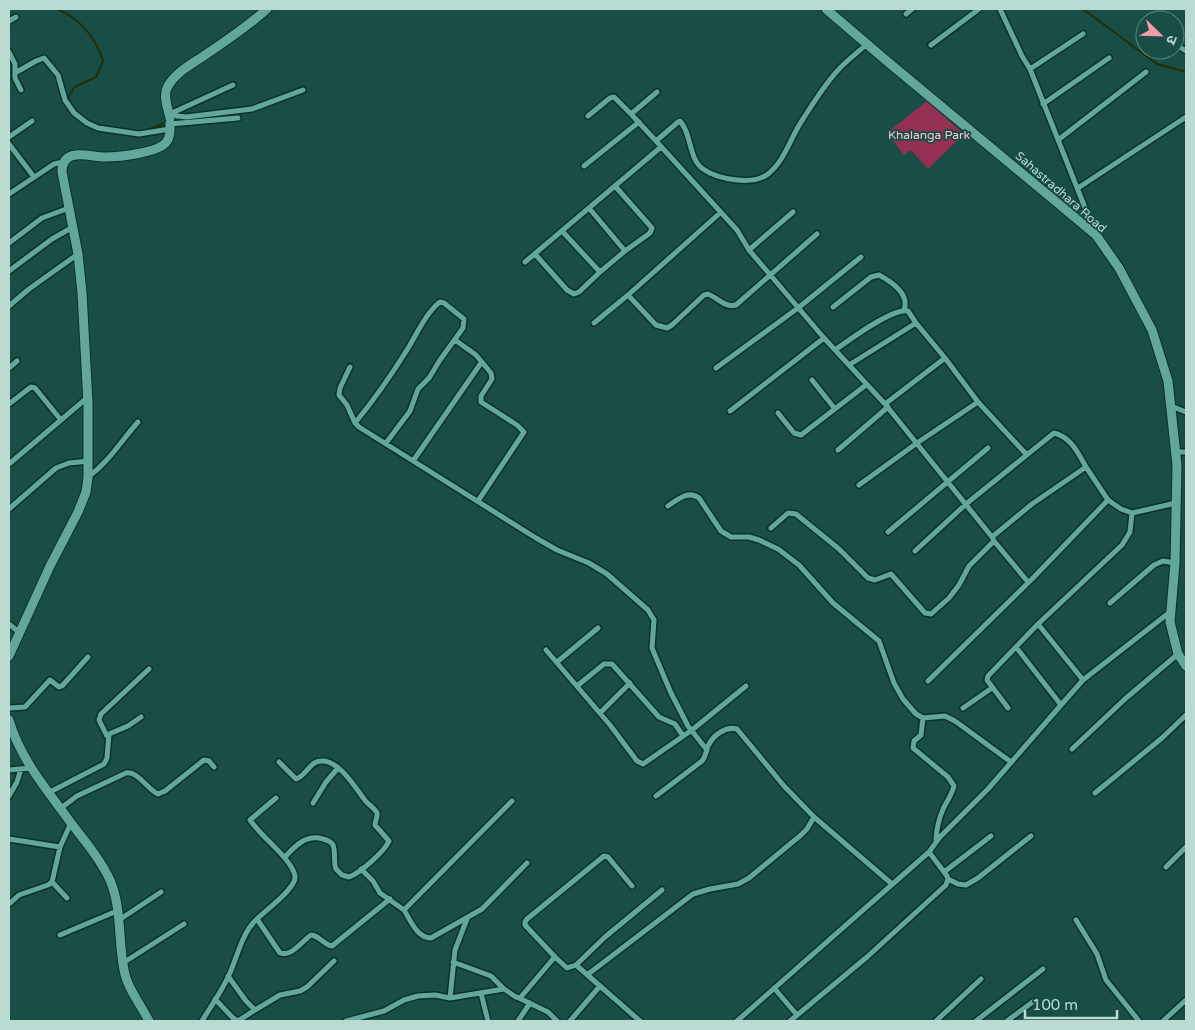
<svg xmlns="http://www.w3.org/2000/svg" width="1195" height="1030" font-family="'Varela Round','Noto Sans Devanagari',sans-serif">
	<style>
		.green { fill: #933053 }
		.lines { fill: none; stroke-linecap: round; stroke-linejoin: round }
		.stream { stroke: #252f06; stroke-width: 2 }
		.street-casing { stroke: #0c312c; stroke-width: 8 }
		.secondary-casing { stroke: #0c312c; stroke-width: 11 }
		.street { stroke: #63a79c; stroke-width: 5 }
		.secondary { stroke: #63a79c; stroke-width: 9 }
		.labels { text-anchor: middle; stroke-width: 4; stroke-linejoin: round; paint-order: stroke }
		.park-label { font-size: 12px; fill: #fec0cf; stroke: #184e46 }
		.street-label { font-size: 12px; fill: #badbd4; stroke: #184e46 }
	</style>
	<rect width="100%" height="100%" fill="#184e46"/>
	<path class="green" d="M 927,101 L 964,134 L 928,169 L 911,150 L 904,155 L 887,133 Z"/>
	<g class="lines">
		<path class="stream" d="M 57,9 C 79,18 96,37 103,61 L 96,77 L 74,87 L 68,98 L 71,104
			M 1083,9 L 1157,64 L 1186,72
			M 173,121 L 193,120
			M 147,130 L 168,122"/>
		<g class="street-casing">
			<path id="street" d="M 1000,9 L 1022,56 L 1030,69 L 1095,233
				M 906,14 L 912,9
				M 9,21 L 16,17
				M 867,44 C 858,52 849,59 841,67 C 826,82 814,102 803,119 C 791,136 785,161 768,174 C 753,186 717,179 703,169 C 688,158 692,134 680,121 L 678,122 L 656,141 L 737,230 L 749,250 L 824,338 L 885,404 L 992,537
				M 1175,44 L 1186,51
				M 931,45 L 979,9
				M 9,52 L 15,64 L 15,78 L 21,90
				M 1030,69 L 1083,34
				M 15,73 L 36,61 L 44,58 L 58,75 L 65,100 L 74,113 L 87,123 L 98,128 L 139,134 L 170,129
				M 1043,104 L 1109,58
				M 172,113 L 177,116 L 186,117 L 252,109 L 303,90
				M 172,113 L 233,85
				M 631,114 L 657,92
				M 588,116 L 610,98 L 614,97 L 631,114 L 656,141
				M 170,124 L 238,118
				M 9,137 L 32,121
				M 1058,140 L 1146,72
				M 9,144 L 34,177
				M 584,166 L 639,122
				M 615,186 L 652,228 L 650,233 L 625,251
				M 1078,188 L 1186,117
				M 9,194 L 54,164 L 64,162
				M 720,213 L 628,295 L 656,325 L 667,328 L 672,325 L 704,295 L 708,294 C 718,298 725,308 736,305 L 817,234
				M 562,231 L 600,272
				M 9,243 L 42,218 L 69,208
				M 749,250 L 793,212
				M 535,254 L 567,290 L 574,294 L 579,292 L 600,272 L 625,251 L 589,208
				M 525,262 L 661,147
				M 9,271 L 52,239 L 73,227
				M 9,306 L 29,289 L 78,254
				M 833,307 L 871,277 L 879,275 C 892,282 910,294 904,310
				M 594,323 L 628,295
				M 455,340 L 476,355 L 491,373 L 492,379 L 481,396 L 481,402 L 517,425 L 524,432 L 478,501
				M 835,350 C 848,341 893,307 908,311 L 916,323 L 849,365
				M 350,367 L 340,388 L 339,395 L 347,405 L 355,423 L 359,427 L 536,538 L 557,550 L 589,563 L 607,574 L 648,610 L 654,620 L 652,648 L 657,660 L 671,693 L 688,726 L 707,750
				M 9,368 L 17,361
				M 716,368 L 798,308 L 861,257
				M 812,380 L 835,409
				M 978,402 L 1026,454
				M 9,404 L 31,387 L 35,388 L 61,420 L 88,397
				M 885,404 L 945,358 L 916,323
				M 1171,406 L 1186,412
				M 730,411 L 824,338
				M 778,413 L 794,433 L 801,435 L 866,385
				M 355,423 C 373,401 390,377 405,353 C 415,338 426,312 440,302 L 444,303 L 464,319 L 463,328 L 440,360 L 429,378 L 418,389 L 410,411 L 386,443
				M 838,450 L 888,407
				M 1176,452 L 1186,452
				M 413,461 L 481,363
				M 9,464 L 61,420
				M 88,477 C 109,462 121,441 138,422
				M 859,485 L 917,443 L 978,402 L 945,358
				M 668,506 C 678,499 688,490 699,498 L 721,531 L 731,537 L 749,537 L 759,540 L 778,549 L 799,565 L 833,603 L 879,641 L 894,683 L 903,699 L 916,714 L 923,718 L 945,716 L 955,721 L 1011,762
				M 9,509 L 56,468 L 69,463 L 89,461
				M 1132,513 L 1176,503
				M 771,528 L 788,513 L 796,514 L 839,549 L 868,578 L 875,580 L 891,574 L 925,613 L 931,614 L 949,598 L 959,585 L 969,566 L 994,541 L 992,537 L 1032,504 L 1086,467 L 1108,500
				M 888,532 L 988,448
				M 994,541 L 1028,582
				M 915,551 L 966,504 L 1054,433 C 1071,437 1078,453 1086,467
				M 1110,603 L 1154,565 L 1163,561 L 1175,563
				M 9,624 L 20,633
				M 1038,624 L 1083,680 L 1170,612
				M 546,650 L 610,725 L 637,761 L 643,764 L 692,730 L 746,686
				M 557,662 L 598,628
				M 928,681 L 1034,577 L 1108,500 L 1121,509 L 1132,513 L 1130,532 L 1122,545 L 1038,624 L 988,676 L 987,680 L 1008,708
				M 577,686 L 604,664 L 612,664 L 659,717 L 675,724 L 683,736
				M 1061,705 L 1083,680
				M 9,708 L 25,707 L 50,680 L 59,687 L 62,686 L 88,657
				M 963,708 L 992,688
				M 600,713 L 630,683
				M 923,718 L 921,735 L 914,741 L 913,748 L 948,777 L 954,786 C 952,794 948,800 944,807 C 939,818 936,830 936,842
				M 107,736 L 99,720 L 101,714 L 149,669
				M 1072,749 L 1125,699 L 1178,654
				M 279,762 L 296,779 C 306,776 310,761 321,761 C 338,759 355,787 364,799 C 367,804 375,808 377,813 C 378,817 375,821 375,825 L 389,841 C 384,852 360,873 349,877 L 342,875 L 336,869 C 333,862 336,852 333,845 C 331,841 327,840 323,839 C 306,834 295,846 285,857
				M 9,770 L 31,768
				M 50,792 L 104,764 L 107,758 L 109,734 L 128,726 L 141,717
				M 1095,793 L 1162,738 L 1186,715
				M 9,796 L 17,782 L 21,769
				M 656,796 L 702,761 C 706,756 706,751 708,746 C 713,735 726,726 737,729 L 784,786 L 814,817 L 892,884
				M 313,803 L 326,782 L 338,768
				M 61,808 L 77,796 L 126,773 C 138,771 147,789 158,794 L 165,791 L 204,760 L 209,761 L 214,767
				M 9,839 L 60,847
				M 1166,867 L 1186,847
				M 361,869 L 373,881 L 380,893 L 404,910 L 512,801
				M 944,872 L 991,836
				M 948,879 L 958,884 L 966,885 L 978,878 L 1031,836
				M 52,882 L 67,898
				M 9,904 L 19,895 L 48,885 L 52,882 L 60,847 L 71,823
				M 404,910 C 411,921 417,938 431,938 L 482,909 L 527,863
				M 257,919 L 280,953 C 292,957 302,941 311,935 C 320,936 324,945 332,946 L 390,899
				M 119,920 L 161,892
				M 1076,920 L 1097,954 L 1106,980 L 1139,1021
				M 60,935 L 117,911
				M 556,958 L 525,925 L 525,922 L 527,919 L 604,856 L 608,857 L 632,886
				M 453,962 L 491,976 L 504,989
				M 123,963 L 184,924
				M 576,965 L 605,937 L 662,890
				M 587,975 L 693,894 L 710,889 L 738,884 L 749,878 L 801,835 L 807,829 L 814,817
				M 228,976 L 246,1001 L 255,1010 L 280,995 L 300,991 L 307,987 L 334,961
				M 774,988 L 797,1015
				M 481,993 L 488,1021
				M 450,998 L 455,950 L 467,919
				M 519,998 L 548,1012 L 557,1021
				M 215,999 L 233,1018 L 238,1021 L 255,1010
				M 202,1021 C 211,1006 222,991 229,975 C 237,958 241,937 253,923 C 261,913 297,889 295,876 C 292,859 261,837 250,820 L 276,798
				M 346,1021 L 384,1011 L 404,1000 L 418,996 L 435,995 L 450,998 L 504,989 L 516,997 L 520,998 L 553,959 L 556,958 L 567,968 L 576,965 L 600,986
				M 518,1021 L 530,1003
				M 570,1021 L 600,986 L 640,1021
				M 737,1021 L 929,852 L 940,837 L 988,789 L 1061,705 L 1016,647
				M 790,1021 L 867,957 L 946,885 L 948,879 L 947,876 L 929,852
				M 936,1021 L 981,979
				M 976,1021 L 1043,969
				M 1007,1021 L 1034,1001
				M 1163,1021 L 1186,1000"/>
		</g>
		<g class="secondary-casing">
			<path id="secondary" d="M 826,9 L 888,62 L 1096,235 L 1119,268 L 1152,330 L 1168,381 L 1177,465 L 1175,563 L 1170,622 L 1178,654 L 1186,666
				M 170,118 C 168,109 163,96 167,88 C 174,73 192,64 205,55 C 226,41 248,26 267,9
				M 9,656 L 50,566 L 78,512 L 86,492 L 88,477 L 88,403 L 82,293 L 78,254 L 62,172 C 62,146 90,157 105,157 C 118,157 160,153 167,141 C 171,136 170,129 170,123
				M 9,720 C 20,759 48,791 71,823 C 85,841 100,859 110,880 C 122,908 118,941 124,970 C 127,988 141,1005 149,1021"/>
		</g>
		<use href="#street" class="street"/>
		<use href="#secondary" class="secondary"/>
	</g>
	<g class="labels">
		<g class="park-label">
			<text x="929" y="139">Khalanga Park</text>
		</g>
		<g class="street-label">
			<text transform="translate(1061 192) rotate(41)" y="4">Sahastradhara Road</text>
		</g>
	</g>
	<rect width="1195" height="1030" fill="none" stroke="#badbd4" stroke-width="20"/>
	<g transform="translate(1160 35) rotate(113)"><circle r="24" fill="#184e46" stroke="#59867f"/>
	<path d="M0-4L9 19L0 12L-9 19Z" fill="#f19ab2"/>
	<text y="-8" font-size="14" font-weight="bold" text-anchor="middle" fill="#badbd4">उ</text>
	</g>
	<path d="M1025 1010v8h92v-8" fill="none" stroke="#badbd4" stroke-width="2.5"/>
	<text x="1032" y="1010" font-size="15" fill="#badbd4" stroke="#184e46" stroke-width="4" paint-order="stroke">100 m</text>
</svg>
